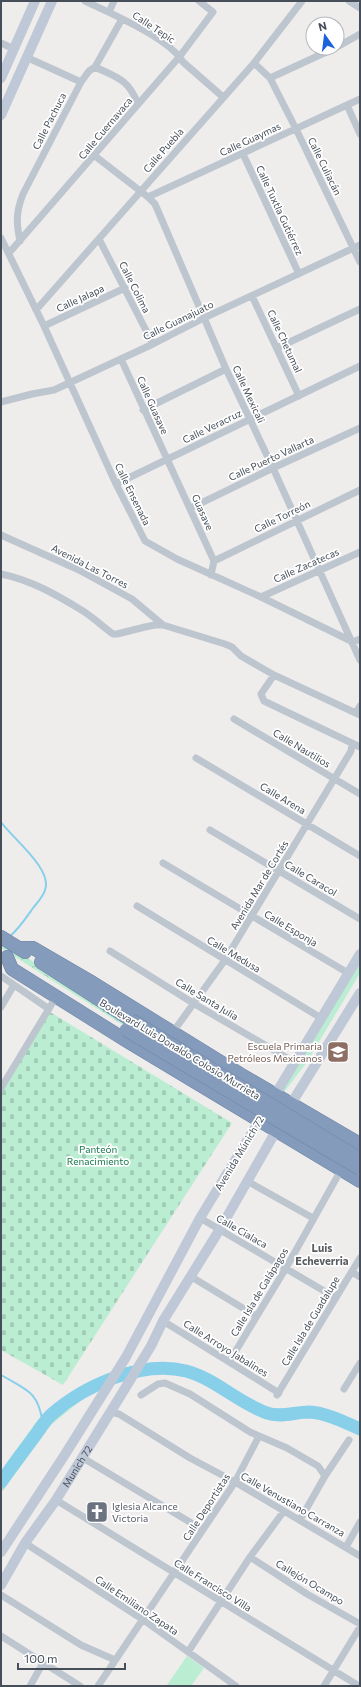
<svg xmlns="http://www.w3.org/2000/svg" width="361" height="1687" font-family="Commissioner,sans-serif">
	<style>
		.grass { fill: #baedd1 }
		.wetland { fill: url(#wetland-marsh) }
		.cemetery { fill: url(#cemetery-stones) }
		.park { fill: url(#park-crowns) }
		.lines { fill: none; stroke-linecap: round; stroke-linejoin: round }
		.stream { stroke: #88cfea; stroke-width: 2 }
		.river { stroke: #88cfea; stroke-width: 13 }
		.highway-casing { stroke: #7086a7; stroke-width: 14 }
		.street { stroke: #bdc6cf; stroke-width: 7 }
		.secondary { stroke: #bfc8d6; stroke-width: 10 }
		.highway { stroke: #849bbb; stroke-width: 13 }
		.highway-bridge-casing { stroke: #7086a7; stroke-width: 14; stroke-linecap: butt }
		.highway-bridge { stroke: #849bbb; stroke-width: 13 }
		.labels { text-anchor: middle; stroke-width: 3.5; stroke-linejoin: round; paint-order: stroke }
		.street-label { font-size: 10px; fill: #454e59; stroke: #fff }
		.education-label { font-size: 10px; fill: #785e54; stroke: #fff; text-anchor: end }
		.park-label { font-size: 10px; fill: #18794f; stroke: #fff }
		.worship-label { font-size: 10px; fill: #5b616d; stroke: #fff; text-anchor: start }
		.neighbourhood-label { font-size: 11px; font-weight: bold; fill: #595c61; stroke: #fff }
	</style>
	<defs>
		<pattern id="wetland-marsh" width="20" height="14" patternUnits="userSpaceOnUse"><rect width="20" height="14" fill="#baedd1"/><path d="M1 5h8M5 5V1M11 12h8M15 12V8" fill="none" stroke="#a1cdb6"/></pattern>
		<pattern id="cemetery-stones" width="16" height="16" patternUnits="userSpaceOnUse"><rect width="16" height="16" fill="#baedd1"/><path d="M2 7V4a2 2 0 0 1 4 0v3zM10 15v-3a2 2 0 0 1 4 0v3z" fill="#a1cdb6"/></pattern>
		<pattern id="park-crowns" width="20" height="18" patternUnits="userSpaceOnUse"><rect width="20" height="18" fill="#baedd1"/><path d="M2 6a3 3 0 1 1 6 0M12 15a3 3 0 1 1 6 0" fill="none" stroke="#a1cdb6"/></pattern>
	</defs>
	<rect width="100%" height="100%" fill="#efecec"/>
	<path class="grass" d="M 360,954 L 360,973 L 307,1062 L 282,1095 L 279,1096 Z
		M 187,1656 L 204,1668 L 191,1686 L 168,1686 L 167,1685 Z"/>
	<path class="wetland" d="M 139,1371 L 113,1385 L 86,1396 L 51,1425 L 1,1493 L 1,1471 L 37,1421 L 55,1403 L 83,1385 L 111,1372 Z"/>
	<path class="cemetery" d="M 50,1012 L 232,1123 L 63,1385 L 1,1350 L 1,1094 Z"/>
	<path class="park" d="M 1,942 L 159,1038 L 131,1030 L 1,948 Z"/>
	<g class="lines">
		<path class="stream" d="M 1,822 C 12,838 53,869 45,890 C 43,897 37,903 33,908 C 26,918 19,929 9,937
			M 1,1375 C 28,1391 38,1391 43,1424"/>
		<path class="river" d="M 1,1482 C 13,1465 25,1449 37,1433 C 41,1427 46,1419 52,1414 C 85,1385 142,1360 186,1371 C 216,1379 238,1403 267,1413 C 280,1418 295,1412 309,1412 C 327,1413 344,1422 360,1429"/>
		<g class="highway-casing">
			<path id="highway" d="M 1,937 L 25,952
				M 19,948 L 33,948 L 88,980 L 240,1074 L 360,1144
				M 7,957 L 12,969 L 127,1041 L 360,1181
				M 41,962 L 131,1020"/>
		</g>
		<path class="street" d="M 85,1 C 110,13 169,38 183,62 L 223,97
			M 349,1 L 360,8
			M 109,12 L 114,1
			M 1,43 L 14,49
			M 337,47 L 360,34
			M 26,57 L 81,82
			M 254,63 L 270,78 L 335,48
			M 95,67 C 118,78 128,79 138,104
			M 270,78 L 296,129 L 360,262
			M 347,105 L 360,134
			M 243,154 L 299,274
			M 95,156 L 148,197 L 155,204 L 226,369 L 273,468 L 360,660
			M 148,197 L 360,99
			M 1,238 L 44,326 L 116,484 L 145,541 L 177,559 L 261,597 L 353,642 L 360,639
			M 99,239 L 153,344
			M 20,241 C 16,222 16,212 23,194 L 81,82 L 89,71 L 95,67 L 122,19
			M 9,253 L 180,56 L 213,12 L 199,1
			M 252,296 L 299,396
			M 36,310 L 254,63 L 302,1
			M 44,326 L 125,288
			M 277,348 L 360,309
			M 121,359 L 214,561 L 211,575
			M 1,402 L 32,394 L 54,390 L 153,344 L 204,318 L 360,245
			M 143,410 L 226,369
			M 116,484 L 360,366
			M 191,508 L 273,468 L 360,428
			M 1,535 L 79,570 L 132,599 L 163,625
			M 214,561 L 360,490
			M 1,574 C 31,580 57,595 83,611 C 94,618 103,627 113,634 L 117,634 L 145,627 L 155,625 L 163,625 L 225,644 L 232,647 L 241,656 L 274,675 L 360,715
			M 261,597 L 360,552
			M 274,675 L 261,694 L 264,701 L 360,747
			M 356,713 L 360,706
			M 234,719 L 360,794
			M 196,758 L 360,856
			M 210,830 L 360,919
			M 163,863 L 348,973
			M 137,906 L 321,1018
			M 110,951 L 193,1003 L 294,1062
			M 1,976 L 49,1009
			M 1,1007 L 14,985
			M 173,1032 L 225,960 L 351,751 L 352,743
			M 1,1088 L 56,997
			M 247,1181 L 313,1218
			M 200,1218 L 336,1298
			M 352,1272 L 360,1277
			M 190,1276 L 256,1316
			M 163,1321 L 279,1393
			M 229,1362 L 286,1268 L 341,1170
			M 344,1389 L 360,1363
			M 141,1395 L 158,1384 L 165,1383 L 190,1394 L 250,1432 L 287,1448 L 318,1466 L 325,1476
			M 277,1395 L 360,1258
			M 110,1412 L 119,1414 L 190,1458 L 235,1482 L 360,1556
			M 83,1458 L 203,1530
			M 56,1500 L 359,1686
			M 300,1520 L 325,1476 L 349,1440
			M 25,1543 L 142,1619 L 236,1686
			M 346,1547 L 360,1522
			M 250,1557 L 307,1594 L 360,1624
			M 1,1595 L 81,1645 L 115,1660
			M 1,1636 L 80,1686
			M 188,1652 L 250,1557 L 284,1511
			M 30,1686 L 43,1663
			M 98,1686 L 235,1482 L 259,1436
			M 324,1686 L 360,1627"/>
		<g class="secondary">
			<path d="M 1,78 L 35,1"/>
			<path d="M 1,115 L 52,1"/>
			<path d="M 275,1095 L 360,954"/>
			<path d="M 291,1104 L 360,993"/>
			<path d="M 1,1552 L 64,1456 L 126,1357 L 200,1218 L 259,1121"/>
			<path id="s1" d="M 1,1585 L 25,1543 L 56,1500 L 121,1395 L 151,1346 L 163,1321 L 220,1229 L 276,1131"/>
		</g>
		<use href="#highway" class="highway"/>
		<g class="highway-bridge-casing">
			<path id="highway-bridge" d="M 131,1020 L 360,1159
				M 126,1030 L 360,1169"/>
		</g>
		<use href="#highway-bridge" class="highway-bridge"/>
	</g>
	<defs>
		<g id="school-square" transform="scale(1.15)"><rect x="-9" y="-9" width="18" height="18" rx="4" fill="#8d6e63" stroke="#fff"/><path d="M0-5L7-2L0 1L-7-2ZM-4 1L0 2.5L4 1V4Q0 6-4 4Z" fill="#fff"/></g>
		<g id="church-square" transform="scale(1.15)"><rect x="-9" y="-9" width="18" height="18" rx="4" fill="#6b7280" stroke="#fff"/><path d="M-1.2-6h2.4v3.5h3.3v2.4h-3.3V6h-2.4V-.1h-3.3v-2.4h3.3Z" fill="#fff"/></g>
	</defs>
	<g fill-rule="evenodd">
		<use href="#school-square" x="338" y="1052"/>
		<use href="#church-square" x="97" y="1512"/>
	</g>
	<g class="labels">
		<g class="street-label">
			<text transform="translate(154 27) rotate(33)" y="4">Calle Tepic</text>
			<text transform="translate(49 121) rotate(-63)" y="4">Calle Pachuca</text>
			<text transform="translate(105 128) rotate(-50)" y="4">Calle Cuernavaca</text>
			<text transform="translate(250 139) rotate(-25)" y="4">Calle Guaymas</text>
			<text transform="translate(163 150) rotate(-49)" y="4">Calle Puebla</text>
			<text transform="translate(325 166) rotate(64)" y="4">Calle Culiacán</text>
			<text transform="translate(280 210) rotate(65)" y="4">Calle Tuxtla Gutiérrez</text>
			<text transform="translate(135 287) rotate(63)" y="4">Calle Colima</text>
			<text transform="translate(80 298) rotate(-25)" y="4">Calle Jalapa</text>
			<text transform="translate(178 320) rotate(-26)" y="4">Calle Guanajuato</text>
			<text transform="translate(285 341) rotate(65)" y="4">Calle Chetumal</text>
			<text transform="translate(249 394) rotate(65)" y="4">Calle Mexicali</text>
			<text transform="translate(153 405) rotate(66)" y="4">Calle Guasave</text>
			<text transform="translate(212 426) rotate(-26)" y="4">Calle Veracruz</text>
			<text transform="translate(271 458) rotate(-25)" y="4">Calle Puerto Vallarta</text>
			<text transform="translate(133 494) rotate(64)" y="4">Calle Ensenada</text>
			<text transform="translate(203 512) rotate(66)" y="4">Guasave</text>
			<text transform="translate(282 516) rotate(-26)" y="4">Calle Torreón</text>
			<text transform="translate(306 565) rotate(-24)" y="4">Calle Zacatecas</text>
			<text transform="translate(90 566) rotate(27)" y="4">Avenida Las Torres</text>
			<text transform="translate(302 748) rotate(31)" y="4">Calle Nautilios</text>
			<text transform="translate(283 798) rotate(31)" y="4">Calle Arena</text>
			<text transform="translate(311 878) rotate(31)" y="4">Calle Caracol</text>
			<text transform="translate(259 885) rotate(-59)" y="4">Avenida Mar de Cortés</text>
			<text transform="translate(291 928) rotate(31)" y="4">Calle Esponja</text>
			<text transform="translate(234 954) rotate(31)" y="4">Calle Medusa</text>
			<text transform="translate(207 999) rotate(31)" y="4">Calle Santa Julia</text>
			<text transform="translate(180 1049) rotate(31)" y="4">Boulevard Luis Donaldo Colosio Murrieta</text>
			<text transform="translate(239 1153) rotate(-59)" y="4">Avenida Múnich 72</text>
			<text transform="translate(242 1231) rotate(30)" y="4">Calle Cialaca</text>
			<text transform="translate(259 1292) rotate(-59)" y="4">Calle Isla de Galápagos</text>
			<text transform="translate(310 1321) rotate(-59)" y="4">Calle Isla de Guadalupe</text>
			<text transform="translate(226 1348) rotate(32)" y="4">Calle Arroyo Jabalines</text>
			<text dy="4" stroke="none"><textPath href="#s1" startOffset="141">Munich 72</textPath></text>
			<text transform="translate(293 1504) rotate(30)" y="4">Calle Venustiano Carranza</text>
			<text transform="translate(206 1507) rotate(-57)" y="4">Calle Deportistas</text>
			<text transform="translate(310 1582) rotate(31)" y="4">Callejón Ocampo</text>
			<text transform="translate(213 1585) rotate(32)" y="4">Calle Francisco Villa</text>
			<text transform="translate(137 1605) rotate(34)" y="4">Calle Emiliano Zapata</text>
		</g>
		<g class="education-label">
			<text x="322" y="1050">Escuela Primaria<tspan x="322" dy="12">Petróleos Mexicanos</tspan></text>
		</g>
		<g class="park-label">
			<text x="98" y="1153">Panteón<tspan x="98" dy="12">Renacimiento</tspan></text>
		</g>
		<g class="worship-label">
			<text x="112" y="1510">Iglesia Alcance<tspan x="112" dy="12">Victoria</tspan></text>
		</g>
		<g class="neighbourhood-label">
			<text x="322" y="1252">Luis<tspan x="322" dy="13">Echeverria</tspan></text>
		</g>
	</g>
	<rect width="361" height="1687" fill="none" stroke="#454e59" stroke-width="4"/>
	<g transform="translate(325 36) rotate(346)"><circle r="19" fill="#ffffff" stroke="#b5b8bd"/>
	<path d="M0-3L7 15L0 10L-7 15Z" fill="#1c62da"/>
	<text y="-6" font-size="11" font-weight="bold" text-anchor="middle" fill="#454e59">N</text>
	</g>
	<path d="M18 1663v6h107v-6" fill="none" stroke="#454e59" stroke-width="2"/>
	<text x="24" y="1663" font-size="12" fill="#454e59" stroke="#ffffff" stroke-width="3" paint-order="stroke">100 m</text>
</svg>
